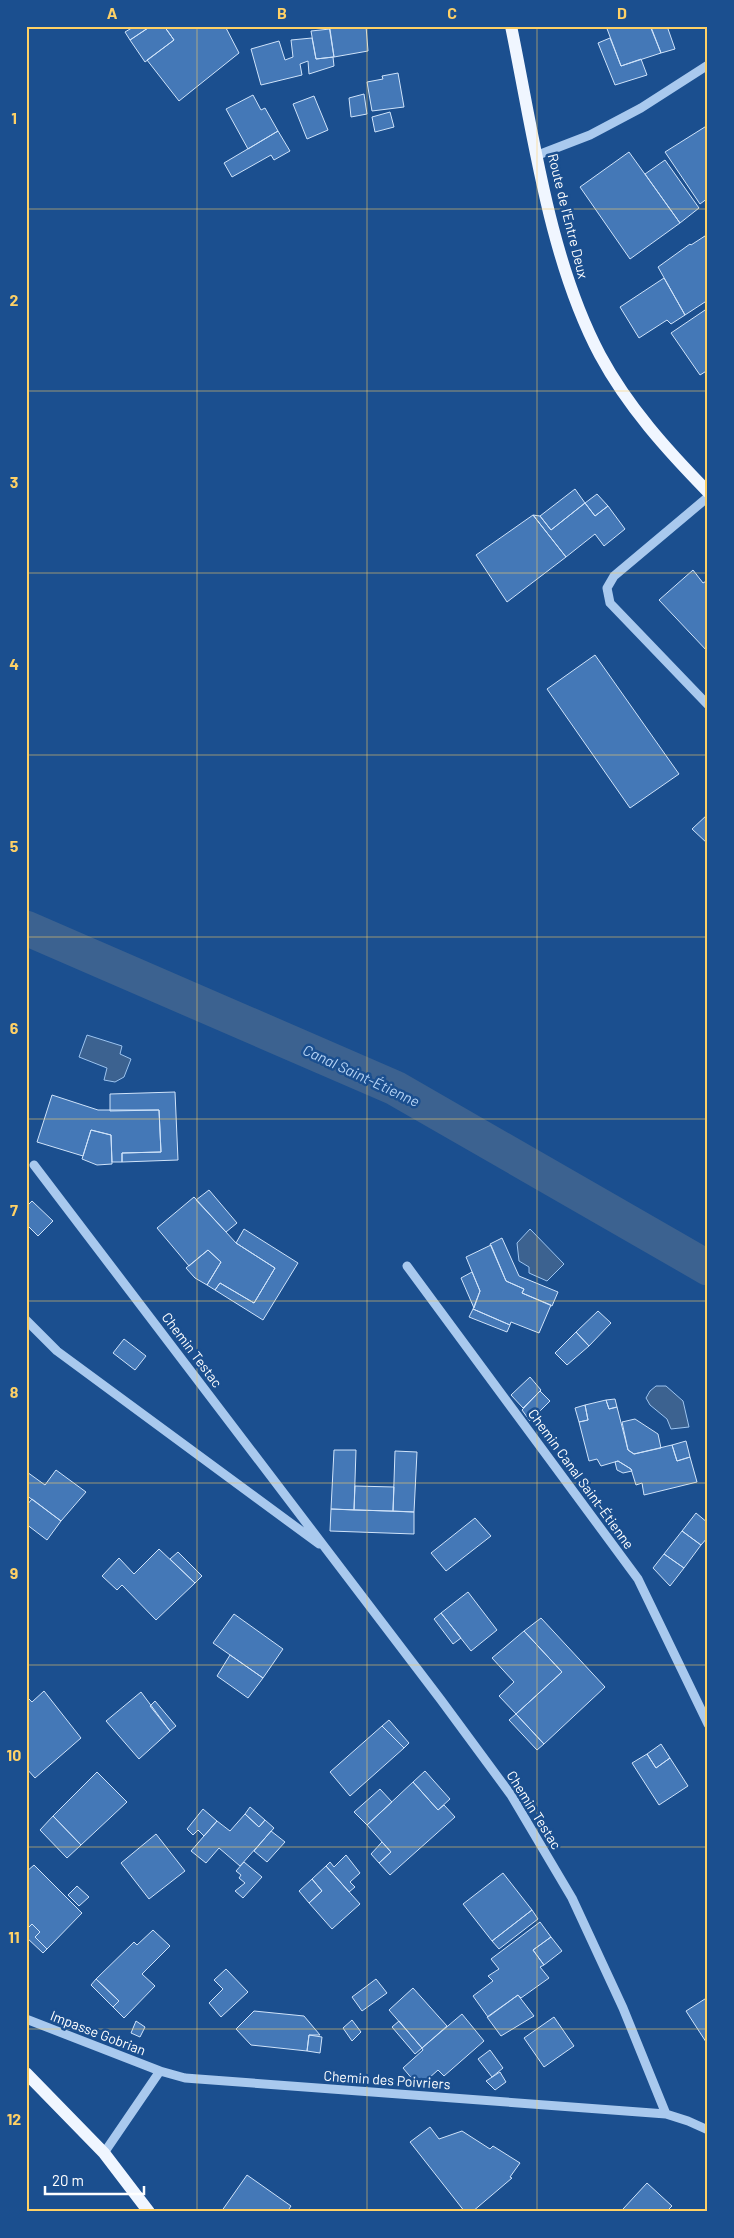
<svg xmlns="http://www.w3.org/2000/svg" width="734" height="2238" font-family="Barlow,sans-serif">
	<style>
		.water { fill: #3c6290; stroke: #9cc4f0 }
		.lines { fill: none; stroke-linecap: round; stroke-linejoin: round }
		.canal { stroke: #3c6290; stroke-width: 35 }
		.building { fill: #4478b7; stroke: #cfe3fa }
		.minor { stroke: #a9c9ee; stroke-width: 9 }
		.major { stroke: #f0f6ff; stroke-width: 12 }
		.grid { fill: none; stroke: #ffd166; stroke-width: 1; stroke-opacity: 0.55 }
		.labels { text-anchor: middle; stroke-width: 5; stroke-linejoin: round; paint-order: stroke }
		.street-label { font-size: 14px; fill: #fff; stroke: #1b4f8f }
		.water-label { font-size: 15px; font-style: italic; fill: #b5d3f5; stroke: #1b4f8f }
		.neatline { fill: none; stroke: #ffd166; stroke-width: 2 }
		.grid-label { font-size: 16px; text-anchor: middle; font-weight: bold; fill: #ffd166 }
	</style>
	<rect width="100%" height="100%" fill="#1b4f8f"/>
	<path class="water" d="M 87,1035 L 122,1046 L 120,1054 L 131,1059 L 124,1077 L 115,1082 L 104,1080 L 107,1068 L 79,1057 Z
		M 530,1229 L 564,1264 L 547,1281 L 529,1273 L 529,1267 L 519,1261 L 517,1243 Z
		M 656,1386 L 666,1386 L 683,1401 L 689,1427 L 671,1429 L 667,1419 L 650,1405 L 646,1398 L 650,1391 Z"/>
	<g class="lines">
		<path class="canal" d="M 26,928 L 395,1088 L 708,1268"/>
	</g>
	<path class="building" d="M 135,26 L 151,26 L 130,40 L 125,32 Z
		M 151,26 L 164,26 L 174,40 L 145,62 L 130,40 Z
		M 164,26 L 225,26 L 239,53 L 179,101 L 147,60 L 174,40 Z
		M 329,26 L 366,26 L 368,51 L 334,57 Z
		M 606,26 L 650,26 L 661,53 L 621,66 Z
		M 653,26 L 667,26 L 675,49 L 661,53 L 651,27 Z
		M 330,29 L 334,57 L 316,59 L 311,31 Z
		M 312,38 L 316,59 L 333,57 L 334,66 L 309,74 L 308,61 L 300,64 L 302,75 L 261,85 L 251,49 L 279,41 L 285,60 L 293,57 L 291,40 Z
		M 610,38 L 621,66 L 641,59 L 647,75 L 615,85 L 598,43 Z
		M 398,73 L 404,107 L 372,111 L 367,82 L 383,79 L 382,76 Z
		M 364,94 L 367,114 L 351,117 L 349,98 Z
		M 253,95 L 261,110 L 265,108 L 278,131 L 248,149 L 226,109 Z
		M 314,96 L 328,130 L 307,139 L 293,104 Z
		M 390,112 L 394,127 L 375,132 L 372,117 Z
		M 708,125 L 708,198 L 700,204 L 665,152 Z
		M 278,131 L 290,151 L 274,160 L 271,155 L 232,177 L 224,163 Z
		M 629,152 L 680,223 L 630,259 L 580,187 Z
		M 665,160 L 699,208 L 680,223 L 645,174 Z
		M 708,234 L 708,300 L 685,315 L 658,267 L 690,244 L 691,245 Z
		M 664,278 L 685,315 L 671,324 L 667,320 L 639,338 L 620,307 Z
		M 708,308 L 708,370 L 700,375 L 671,333 Z
		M 575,489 L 585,503 L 551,530 L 540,516 Z
		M 597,494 L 608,506 L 595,516 L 585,503 Z
		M 585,503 L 595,516 L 608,506 L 625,529 L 604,546 L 595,534 L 566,557 L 533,515 L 540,516 L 551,530 Z
		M 533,515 L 566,557 L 507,602 L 476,555 Z
		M 693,570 L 703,583 L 708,580 L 708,652 L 659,600 Z
		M 595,655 L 679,774 L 630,808 L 547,689 Z
		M 708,814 L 708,844 L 692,829 Z
		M 175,1092 L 178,1160 L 122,1162 L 122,1153 L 161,1152 L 159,1110 L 110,1111 L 110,1094 Z
		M 52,1095 L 98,1110 L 159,1110 L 161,1152 L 122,1153 L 122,1162 L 112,1162 L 111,1135 L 91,1130 L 83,1156 L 37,1142 Z
		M 91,1130 L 111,1135 L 112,1164 L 97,1165 L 82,1159 Z
		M 209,1190 L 237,1223 L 226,1232 L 196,1200 Z
		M 194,1197 L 236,1243 L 275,1268 L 254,1303 L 220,1283 L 215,1290 L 207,1285 L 221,1262 L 208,1250 L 189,1266 L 157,1228 Z
		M 32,1201 L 53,1221 L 38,1236 L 26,1224 L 26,1207 Z
		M 244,1229 L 298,1263 L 263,1320 L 215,1290 L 220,1283 L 254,1303 L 275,1268 L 236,1243 Z
		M 502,1238 L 519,1276 L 558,1292 L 552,1306 L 522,1293 L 524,1289 L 506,1281 L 490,1244 Z
		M 491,1245 L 506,1281 L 524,1289 L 522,1293 L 551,1305 L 539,1333 L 511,1322 L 510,1325 L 473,1309 L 480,1291 L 466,1257 Z
		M 208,1250 L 221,1262 L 207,1285 L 195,1278 L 186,1268 Z
		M 472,1272 L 480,1291 L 474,1308 L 461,1278 Z
		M 473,1309 L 510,1325 L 507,1332 L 469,1317 Z
		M 598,1311 L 611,1323 L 589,1346 L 576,1332 Z
		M 576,1332 L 589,1346 L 567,1365 L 555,1353 Z
		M 124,1339 L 146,1356 L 135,1370 L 113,1353 Z
		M 530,1377 L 541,1390 L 523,1408 L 511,1395 Z
		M 540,1391 L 550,1401 L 530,1421 L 522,1410 Z
		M 615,1399 L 617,1407 L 609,1409 L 606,1400 Z
		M 606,1400 L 609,1409 L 617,1407 L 628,1450 L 634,1454 L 672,1445 L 677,1461 L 690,1457 L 697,1482 L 644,1495 L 642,1483 L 636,1485 L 631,1469 L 618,1461 L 601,1466 L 597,1459 L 589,1461 L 579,1422 L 588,1420 L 585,1405 Z
		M 585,1405 L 588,1420 L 579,1422 L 575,1408 Z
		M 635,1419 L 658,1434 L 661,1448 L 634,1454 L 628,1450 L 622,1422 Z
		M 686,1441 L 690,1457 L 677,1461 L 672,1445 Z
		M 334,1450 L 356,1450 L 354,1510 L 331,1509 Z
		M 395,1451 L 417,1452 L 414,1512 L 393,1511 Z
		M 618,1461 L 631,1469 L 632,1471 L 623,1473 L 617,1470 L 615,1462 Z
		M 56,1470 L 86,1492 L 61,1521 L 26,1495 L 27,1472 L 45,1485 Z
		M 355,1486 L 394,1487 L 393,1511 L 354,1510 Z
		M 32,1499 L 61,1521 L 47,1540 L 26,1524 L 26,1506 Z
		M 331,1509 L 414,1512 L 414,1534 L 330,1531 Z
		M 696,1513 L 708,1523 L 708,1537 L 701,1545 L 682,1531 Z
		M 475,1518 L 491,1536 L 446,1571 L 431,1553 Z
		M 682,1531 L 701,1545 L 684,1568 L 664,1554 Z
		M 159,1549 L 195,1583 L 156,1620 L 122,1585 L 117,1590 L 102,1576 L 119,1558 L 134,1574 Z
		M 178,1552 L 202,1576 L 195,1583 L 170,1559 Z
		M 664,1554 L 684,1568 L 670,1586 L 653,1568 Z
		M 468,1592 L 497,1630 L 471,1651 L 441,1613 Z
		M 441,1613 L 461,1638 L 453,1644 L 434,1619 Z
		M 234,1614 L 283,1649 L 263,1678 L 213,1643 Z
		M 541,1618 L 605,1687 L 544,1744 L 516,1714 L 562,1672 L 524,1631 Z
		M 524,1631 L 562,1672 L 516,1714 L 499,1696 L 514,1682 L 492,1658 Z
		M 230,1655 L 263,1678 L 248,1698 L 217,1676 Z
		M 44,1691 L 81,1738 L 35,1778 L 26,1768 L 26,1696 L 32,1702 Z
		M 141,1692 L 170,1731 L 139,1759 L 106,1721 Z
		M 155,1701 L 176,1726 L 170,1731 L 150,1706 Z
		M 516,1714 L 544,1744 L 537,1750 L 509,1720 Z
		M 389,1720 L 409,1743 L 404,1748 L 382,1726 Z
		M 382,1726 L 404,1748 L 350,1796 L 330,1772 Z
		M 661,1744 L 670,1758 L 656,1768 L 647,1754 Z
		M 647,1754 L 656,1768 L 670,1758 L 688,1786 L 659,1805 L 632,1763 Z
		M 425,1771 L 450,1799 L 438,1810 L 413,1782 Z
		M 97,1772 L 127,1802 L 81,1845 L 53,1816 Z
		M 413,1782 L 438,1810 L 444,1805 L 455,1817 L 390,1875 L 379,1863 L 391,1852 L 367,1825 Z
		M 380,1789 L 392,1802 L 367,1825 L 354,1812 Z
		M 250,1807 L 265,1820 L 259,1827 L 245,1814 Z
		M 203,1809 L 217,1821 L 204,1836 L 198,1830 L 193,1835 L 187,1829 Z
		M 245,1814 L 259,1827 L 265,1820 L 274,1828 L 240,1866 L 219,1848 L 206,1863 L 191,1851 L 217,1821 L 230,1831 Z
		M 53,1816 L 81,1845 L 67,1858 L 40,1830 Z
		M 271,1831 L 285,1842 L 267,1862 L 254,1851 Z
		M 156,1834 L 185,1871 L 149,1899 L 121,1863 Z
		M 382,1842 L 391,1852 L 379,1863 L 371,1854 Z
		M 346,1855 L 360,1873 L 350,1882 L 355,1887 L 349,1892 L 326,1866 L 330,1862 L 334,1867 Z
		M 244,1862 L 262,1877 L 243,1898 L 235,1891 L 245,1883 L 239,1878 L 241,1875 L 236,1871 Z
		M 34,1865 L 82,1913 L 47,1949 L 35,1937 L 40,1932 L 32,1924 L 26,1930 L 26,1872 Z
		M 326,1866 L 360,1904 L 332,1929 L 309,1903 L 322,1891 L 312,1879 Z
		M 503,1873 L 532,1910 L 492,1941 L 463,1904 Z
		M 312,1879 L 322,1891 L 309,1903 L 299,1891 Z
		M 77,1886 L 89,1897 L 79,1906 L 68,1895 Z
		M 532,1910 L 538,1919 L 499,1949 L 492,1941 Z
		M 540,1922 L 551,1937 L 533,1950 L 544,1965 L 540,1967 L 549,1978 L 521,1998 L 518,1995 L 488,2017 L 473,1996 L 493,1981 L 488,1976 L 499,1969 L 491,1959 Z
		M 32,1924 L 40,1932 L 35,1937 L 47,1949 L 43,1953 L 26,1937 L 26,1930 Z
		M 153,1930 L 170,1946 L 142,1974 L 155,1986 L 124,2018 L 113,2007 L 119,2001 L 96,1979 L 134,1942 L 137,1945 Z
		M 551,1937 L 562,1951 L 544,1965 L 533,1950 Z
		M 226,1969 L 248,1992 L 221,2017 L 209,2003 L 223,1989 L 214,1980 Z
		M 96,1979 L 119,2001 L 113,2007 L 91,1985 Z
		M 376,1979 L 387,1993 L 362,2011 L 352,1997 Z
		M 413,1988 L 447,2026 L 422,2048 L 389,2010 Z
		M 518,1995 L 534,2016 L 501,2036 L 487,2017 Z
		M 708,1997 L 708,2045 L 686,2011 Z
		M 254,2011 L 304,2016 L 320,2035 L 309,2035 L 307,2051 L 251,2045 L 236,2029 Z
		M 462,2014 L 484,2041 L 444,2076 L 438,2070 L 419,2087 L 403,2068 L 423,2050 L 422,2048 Z
		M 554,2017 L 574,2046 L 544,2067 L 524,2038 Z
		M 352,2020 L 361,2032 L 352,2041 L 343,2028 Z
		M 136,2021 L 145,2027 L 140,2037 L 131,2033 Z
		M 399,2021 L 422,2048 L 415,2054 L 392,2027 Z
		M 309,2035 L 322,2037 L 320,2053 L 307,2051 Z
		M 490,2050 L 503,2068 L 492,2077 L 478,2059 Z
		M 500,2072 L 506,2082 L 495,2090 L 486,2081 Z
		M 430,2127 L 439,2139 L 462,2131 L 490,2149 L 493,2146 L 520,2163 L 510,2177 L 512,2178 L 472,2212 L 465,2212 L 410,2142 Z
		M 247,2175 L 291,2206 L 287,2212 L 221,2212 Z
		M 647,2183 L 672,2206 L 666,2212 L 626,2212 L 623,2209 Z"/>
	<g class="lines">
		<path class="minor" d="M 538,155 L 590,135 L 641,108 L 708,65
			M 708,497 L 614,576 L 607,588 L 610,603 L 708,705
			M 34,1165 L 441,1700 L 511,1795 L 572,1898 L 623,2008 L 666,2114
			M 407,1266 L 638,1579 L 708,1724
			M 26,1320 L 57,1351 L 319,1544
			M 26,2019 L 160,2071
			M 104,2153 L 160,2071 L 185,2078 L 666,2114 L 688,2121 L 708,2130"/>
		<path class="major" d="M 511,26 C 533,132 549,259 600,355 C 628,407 667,450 708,492
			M 26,2073 L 104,2153 L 149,2212"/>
	</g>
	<path class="grid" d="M 197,26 L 197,2212M 367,26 L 367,2212M 537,26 L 537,2212M 26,209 L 708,209M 26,391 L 708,391M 26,573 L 708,573M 26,755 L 708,755M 26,937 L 708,937M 26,1119 L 708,1119M 26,1301 L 708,1301M 26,1483 L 708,1483M 26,1665 L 708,1665M 26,1847 L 708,1847M 26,2029 L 708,2029"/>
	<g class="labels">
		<g class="street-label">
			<text transform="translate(568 216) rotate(76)" y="5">Route de l'Entre Deux</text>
			<text transform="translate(192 1350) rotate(53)" y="5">Chemin Testac</text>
			<text transform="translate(581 1479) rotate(54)" y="5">Chemin Canal Saint-Étienne</text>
			<text transform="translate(534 1810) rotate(58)" y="5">Chemin Testac</text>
			<text transform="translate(98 2033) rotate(21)" y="5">Impasse Gobrian</text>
			<text transform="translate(387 2080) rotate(4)" y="5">Chemin des Poivriers</text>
		</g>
		<g class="water-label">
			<text transform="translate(361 1076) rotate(25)" y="5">Canal Saint-Étienne</text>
		</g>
	</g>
	<rect width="734" height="2238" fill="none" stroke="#1b4f8f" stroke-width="55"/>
	<path d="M45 2186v8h99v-8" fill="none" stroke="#ffffff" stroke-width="2.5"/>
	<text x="52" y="2186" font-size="15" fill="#ffffff" stroke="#1b4f8f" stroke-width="4" paint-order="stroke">20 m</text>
	<rect x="28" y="28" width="678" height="2182" class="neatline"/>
	<g class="grid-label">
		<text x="112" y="19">A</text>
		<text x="282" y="19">B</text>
		<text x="452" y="19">C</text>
		<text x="622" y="19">D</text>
		<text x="14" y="124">1</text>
		<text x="14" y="306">2</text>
		<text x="14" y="488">3</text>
		<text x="14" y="670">4</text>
		<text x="14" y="852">5</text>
		<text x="14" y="1034">6</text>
		<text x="14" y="1216">7</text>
		<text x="14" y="1398">8</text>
		<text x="14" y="1579">9</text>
		<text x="14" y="1761">10</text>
		<text x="14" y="1943">11</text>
		<text x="14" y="2125">12</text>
	</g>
</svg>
